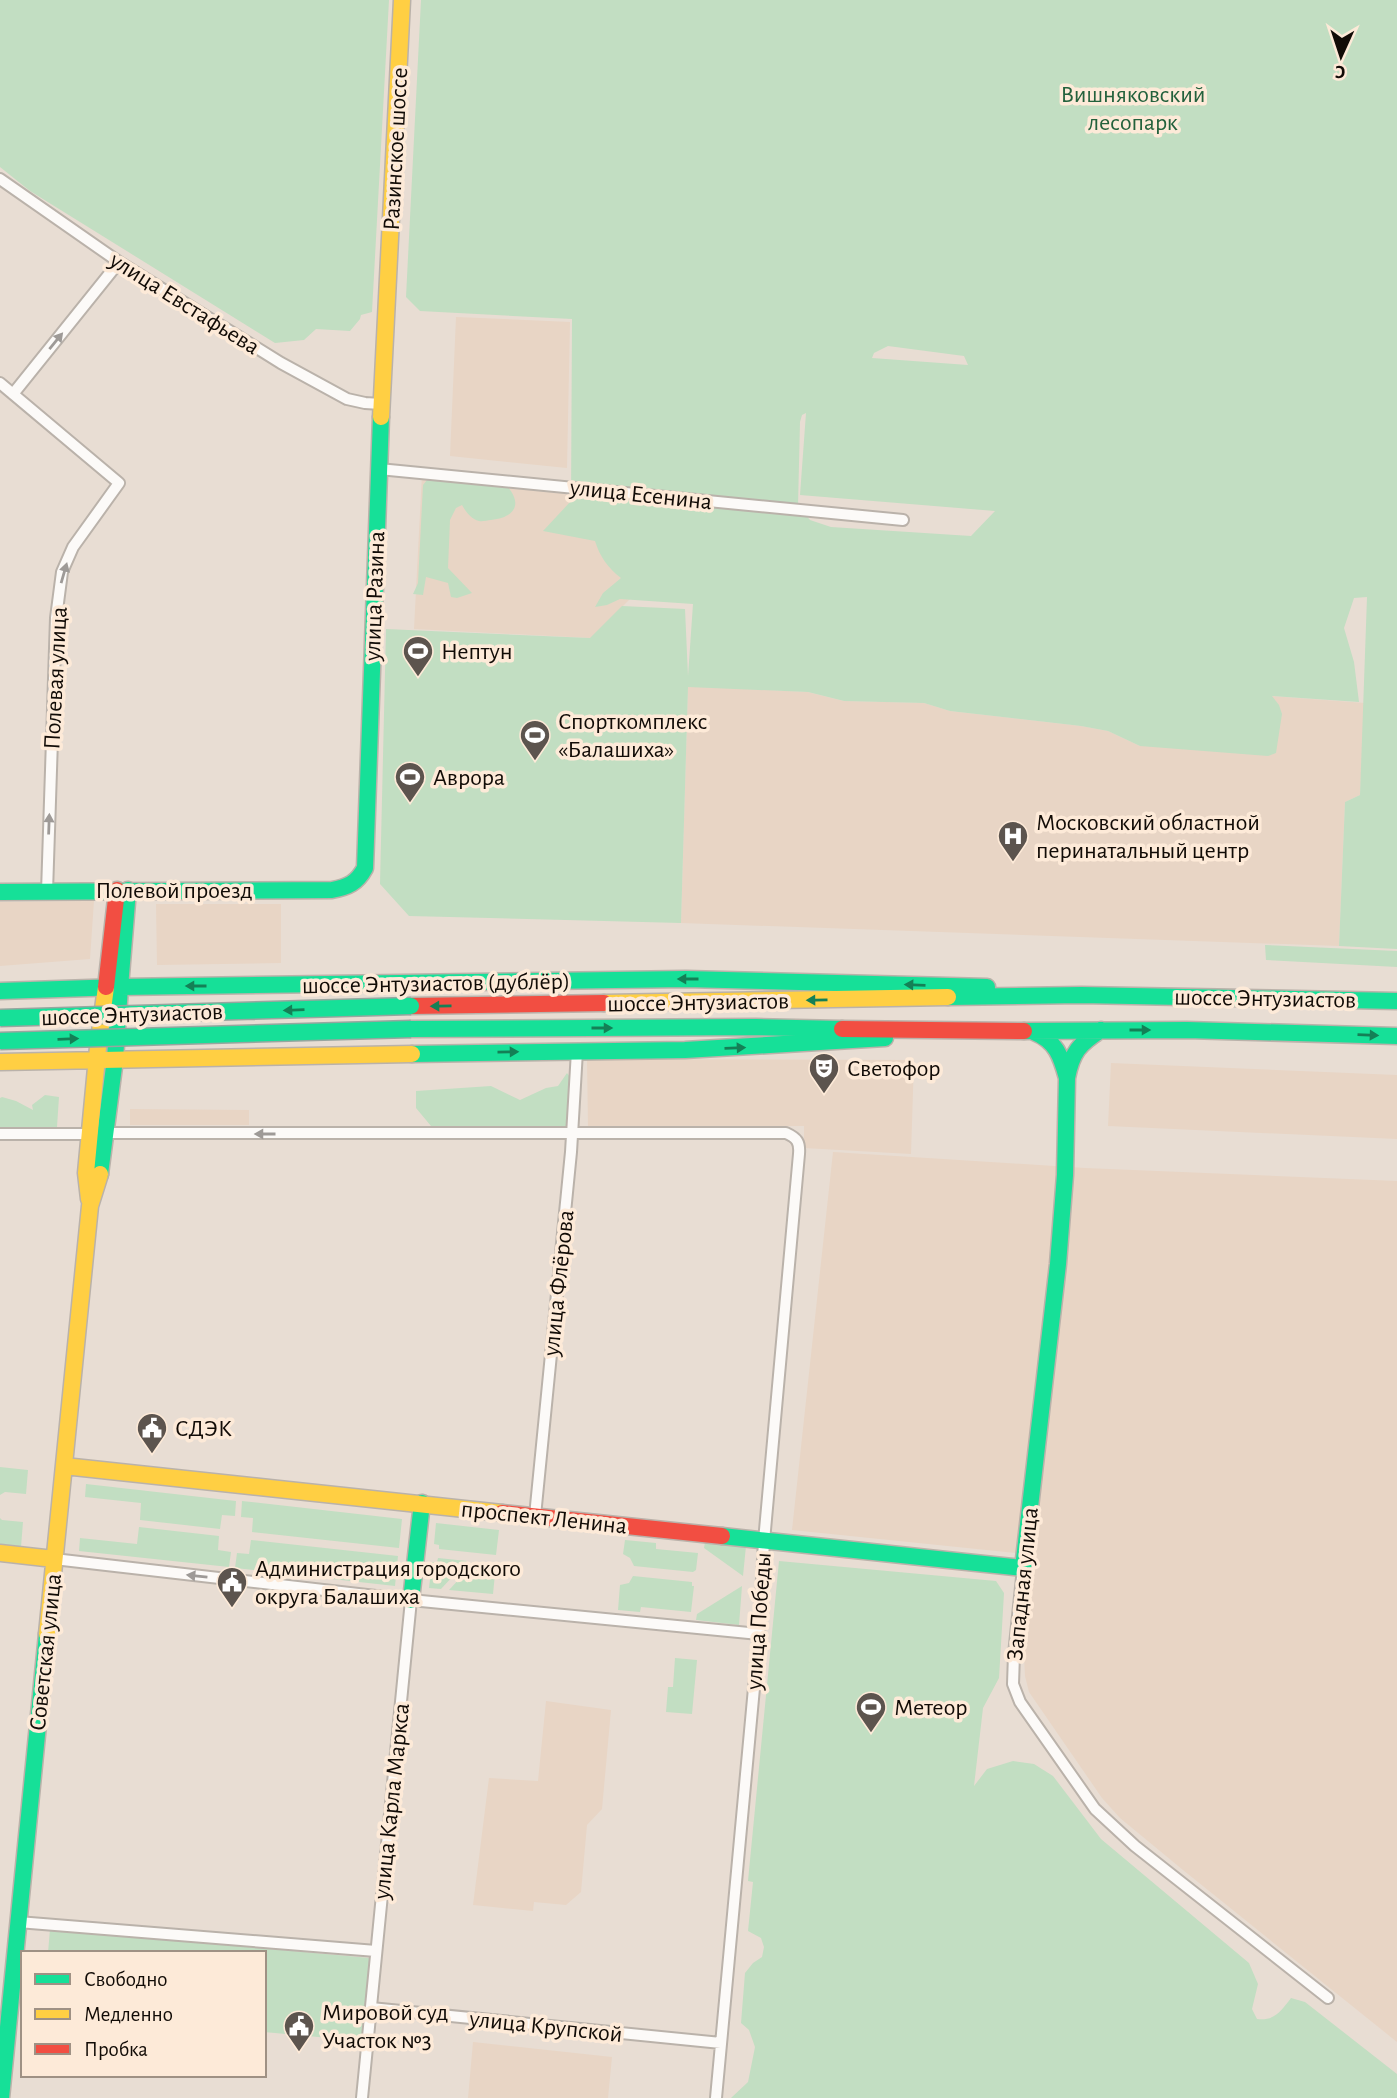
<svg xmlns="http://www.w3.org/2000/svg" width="1397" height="2098" font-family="'Alegreya Sans',sans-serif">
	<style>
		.built { fill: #e8d5c5 }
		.green { fill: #c2dec2; fill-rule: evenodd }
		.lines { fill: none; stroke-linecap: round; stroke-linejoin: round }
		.street-casing { stroke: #bab2aa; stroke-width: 14 }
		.fast-casing { stroke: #bab2aa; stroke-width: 19 }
		.slow-casing { stroke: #bab2aa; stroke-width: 19 }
		.jam-casing { stroke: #bab2aa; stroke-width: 19 }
		.street { stroke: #fcfaf8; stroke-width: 10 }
		.fast { stroke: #16e098; stroke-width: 16 }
		.slow { stroke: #ffcf43; stroke-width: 16 }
		.jam { stroke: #f24e42; stroke-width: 16 }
		.fast-bridge-casing { stroke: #97a69f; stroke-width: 19; stroke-linecap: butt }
		.fast-bridge { stroke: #16e098; stroke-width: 16 }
		.oneway { fill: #9e9a97 }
		.oneway2 { fill: #148056 }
		.labels { text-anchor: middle; stroke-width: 7; stroke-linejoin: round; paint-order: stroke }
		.park-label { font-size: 24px; fill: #23613c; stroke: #fdead8 }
		.street-label { font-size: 24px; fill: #110b06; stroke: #fdead8 }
		.poi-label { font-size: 24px; fill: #110b06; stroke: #fdead8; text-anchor: start }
	</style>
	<rect width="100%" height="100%" fill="#e8ddd3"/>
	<path class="built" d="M 456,317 L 570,322 L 567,468 L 450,456 Z
		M 422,474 L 652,501 L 637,592 L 591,638 L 414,629 Z
		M 688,686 L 808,692 L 844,701 L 924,703 L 950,711 L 1081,726 L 1108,731 L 1140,746 L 1271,696 L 1365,703 L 1360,795 L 1345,802 L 1339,946 L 681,923 Z
		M 94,901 L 90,959 L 0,966 L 0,902 Z
		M 156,904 L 281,904 L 281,963 L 157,965 Z
		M 600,1059 L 914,1060 L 911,1154 L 804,1148 L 804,1126 L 588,1127 L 587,1060 Z
		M 1111,1063 L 1397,1075 L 1397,1139 L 1108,1126 Z
		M 130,1109 L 249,1110 L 249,1125 L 130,1125 Z
		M 833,1152 L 1085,1168 L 1397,1181 L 1397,2042 L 1183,1870 L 1120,1818 L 1102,1798 L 1029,1692 L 1025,1676 L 1024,1657 L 1035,1555 L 792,1530 Z
		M 546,1701 L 611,1710 L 602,1809 L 587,1825 L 581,1892 L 566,1905 L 534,1902 L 533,1911 L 473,1905 L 489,1778 L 538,1781 Z
		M 473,2042 L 612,2057 L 608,2098 L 468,2098 Z"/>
	<path class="green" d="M 0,0 L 389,0 L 372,312 L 361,315 L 360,319 L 350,331 L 316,329 L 304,340 L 275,343 L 30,191 L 0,167 Z
		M 421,0 L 1397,0 L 1397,949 L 1339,946 L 1345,802 L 1360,795 L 1367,597 L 1354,598 L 1344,628 L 1354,662 L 1359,702 L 1272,696 L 1279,705 L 1282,714 L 1276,753 L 1268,756 L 1140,746 L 1108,731 L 1081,726 L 950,711 L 924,703 L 844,701 L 808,692 L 688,687 L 681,923 L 409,916 L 380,884 L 386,629 L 590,638 L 622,606 L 685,609 L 688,676 L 693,604 L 620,599 L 607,605 L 595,607 L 603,593 L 621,578 C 608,568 600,557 595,541 L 543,531 L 571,501 L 572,319 L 420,311 L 406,297 ZM 888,346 L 964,356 L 968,365 L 872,358 L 874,353 ZM 806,413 L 800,495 L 995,511 L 971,536 L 831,527 L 810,520 L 798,506 L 800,422 L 802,415 Z
		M 433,477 L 507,486 C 524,505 513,518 491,520 C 487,520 483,522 479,521 C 471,519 466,512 462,505 L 456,508 L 450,520 L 448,568 L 472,593 L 457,598 L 451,597 L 448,583 L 426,577 L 423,595 L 413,594 L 418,583 L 423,485 L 427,480 Z
		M 1265,945 L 1397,951 L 1397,967 L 1266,960 Z
		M 567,1073 L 570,1077 L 568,1127 L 431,1126 L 416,1108 L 416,1091 L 491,1086 L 520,1100 L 546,1088 L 558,1086 Z
		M 45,1095 L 59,1097 L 57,1127 L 0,1127 L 0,1098 L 2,1097 L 16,1101 L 33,1110 L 32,1105 Z
		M 0,1467 L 28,1470 L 26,1494 L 5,1492 L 0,1495 Z
		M 86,1484 L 236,1501 L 235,1516 L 222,1515 L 220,1529 L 140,1520 L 141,1503 L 85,1497 Z
		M 242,1501 L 402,1519 L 399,1548 L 252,1532 L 253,1518 L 241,1517 Z
		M 0,1518 L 2,1520 L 23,1522 L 21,1547 L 0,1545 Z
		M 436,1523 L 499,1530 L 496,1555 L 439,1549 L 439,1545 L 434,1544 Z
		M 139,1527 L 219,1536 L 218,1550 L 231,1552 L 229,1567 L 79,1551 L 80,1538 L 137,1544 Z
		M 251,1540 L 398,1556 L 395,1586 L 235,1568 L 237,1553 L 249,1554 Z
		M 625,1540 L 656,1543 L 656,1549 L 698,1553 L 696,1570 L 693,1572 L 634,1566 L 630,1558 L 623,1554 Z
		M 705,1542 L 746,1546 L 743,1576 L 704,1548 Z
		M 438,1558 L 467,1561 L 441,1589 L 429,1588 L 432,1562 L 437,1562 Z
		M 779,1561 L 996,1581 L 1004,1593 L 999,1678 L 983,1708 L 974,1786 L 987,1769 L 1013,1761 L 1034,1764 L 1053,1776 L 1101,1839 L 1249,1963 L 1258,1984 L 1252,2009 L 1257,2019 C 1275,2021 1281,2011 1291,1998 L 1305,2002 L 1397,2074 L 1397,2098 L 731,2098 L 748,2082 L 755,2047 L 749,2030 L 741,2023 L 745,1973 L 753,1963 L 762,1957 L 764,1947 L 761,1938 L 748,1931 L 753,1882 L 748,1881 Z
		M 475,1562 L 496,1564 L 493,1594 L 449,1590 Z
		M 633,1576 L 692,1582 L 692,1586 L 694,1586 L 691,1612 L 641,1607 L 640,1612 L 618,1610 L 620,1585 L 629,1583 Z
		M 742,1586 L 739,1625 L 696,1620 L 697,1614 Z
		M 675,1658 L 697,1660 L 692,1714 L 666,1712 L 668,1687 L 673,1687 Z
		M 50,1929 L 370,1958 L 362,2041 L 264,2032 L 264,1953 L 48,1953 Z"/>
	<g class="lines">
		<g class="street-casing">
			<path id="street" d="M 0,179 L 119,262 L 281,363 L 347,399 L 365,403 L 381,404
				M 0,383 L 119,483 L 73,547 L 62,572 L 56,618 L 47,892
				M 13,394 L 119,262
				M 379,469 L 903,520
				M 105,1133 L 786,1133 C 797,1138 800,1142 799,1154 L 764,1541 L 759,1634 L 716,2098
				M 0,1134 L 90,1134
				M 535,1516 L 571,1152 L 577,1051
				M 54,1559 L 411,1600 L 759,1634
				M 1023,1568 L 1014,1654 L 1013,1684 L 1020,1702 L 1095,1809 L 1135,1846 L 1328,1998
				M 18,1922 L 376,1951
				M 371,2008 L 721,2043
				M 362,2098 L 411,1600"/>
		</g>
		<g class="fast-casing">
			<path id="fast" d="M 0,892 L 332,890 C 348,887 357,883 365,868 L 381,417
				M 120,987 L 128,890
				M 0,991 L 120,987 L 686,979 L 987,987
				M 948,997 L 1081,995 L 1397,1001
				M 411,1029 L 756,1027 L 842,1029
				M 1024,1031 L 1187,1030 L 1397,1036
				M 1034,1032 C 1056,1041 1061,1056 1067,1078 C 1072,1052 1079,1044 1101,1030
				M 412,1054 L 685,1050 L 885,1038
				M 100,1174 L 115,1059 L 120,987
				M 722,1536 L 1023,1568 L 1058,1264 L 1065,1175 L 1067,1078
				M 411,1600 L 422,1503
				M 1,2098 L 47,1634"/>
		</g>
		<g class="slow-casing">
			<path id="slow" d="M 381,417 L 402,0
				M 604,1003 L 948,997
				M 0,1062 L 412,1054
				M 89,1199 L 86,1173 L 98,1047 L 106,987
				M 64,1466 L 502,1513
				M 0,1553 L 54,1559
				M 47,1634 L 90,1206 L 100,1174"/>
		</g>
		<g class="jam-casing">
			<path id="jam" d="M 106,987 L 117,890
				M 411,1006 L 604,1003
				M 842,1029 L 1024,1031
				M 502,1513 L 722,1536"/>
		</g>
		<use href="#street" class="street"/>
		<use href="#fast" class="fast"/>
		<use href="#slow" class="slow"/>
		<use href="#jam" class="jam"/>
		<g class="fast-bridge-casing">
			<path id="fast-bridge" d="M 0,1018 L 411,1006
				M 0,1041 L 411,1029"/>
		</g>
		<use href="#fast-bridge" class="fast-bridge"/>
	</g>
	<defs><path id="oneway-solid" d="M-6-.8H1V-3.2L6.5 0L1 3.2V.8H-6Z" transform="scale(1.75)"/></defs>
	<g class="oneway">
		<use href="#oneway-solid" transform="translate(56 341) rotate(-51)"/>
		<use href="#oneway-solid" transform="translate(64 573) rotate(-74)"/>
		<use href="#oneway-solid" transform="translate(49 824) rotate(-88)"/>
		<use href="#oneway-solid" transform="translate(265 1134) rotate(-180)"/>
		<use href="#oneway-solid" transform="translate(197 1576) rotate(-174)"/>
	</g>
	<g class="oneway2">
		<use href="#oneway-solid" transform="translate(688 979) rotate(-180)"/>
		<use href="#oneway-solid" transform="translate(915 985) rotate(-178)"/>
		<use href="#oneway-solid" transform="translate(196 986) rotate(180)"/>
		<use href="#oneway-solid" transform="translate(817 1000) rotate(179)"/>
		<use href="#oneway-solid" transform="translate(441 1006) rotate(179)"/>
		<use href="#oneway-solid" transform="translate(294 1010) rotate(178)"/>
		<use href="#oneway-solid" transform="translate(602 1028)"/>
		<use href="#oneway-solid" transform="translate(1140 1030)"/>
		<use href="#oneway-solid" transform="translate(1368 1035) rotate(2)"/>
		<use href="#oneway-solid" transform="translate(68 1039) rotate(-2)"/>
		<use href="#oneway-solid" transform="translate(735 1048) rotate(-2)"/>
		<use href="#oneway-solid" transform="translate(508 1052) rotate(-1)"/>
	</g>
	<defs>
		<g id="stadium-pin" transform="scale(1.575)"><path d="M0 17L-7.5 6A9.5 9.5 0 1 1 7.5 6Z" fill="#5c544e" stroke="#fdead8"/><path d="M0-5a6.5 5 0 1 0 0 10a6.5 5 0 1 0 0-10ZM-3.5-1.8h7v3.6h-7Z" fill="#fff"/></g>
		<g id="hospital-pin" transform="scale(1.575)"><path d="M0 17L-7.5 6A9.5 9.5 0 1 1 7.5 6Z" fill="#5c544e" stroke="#fdead8"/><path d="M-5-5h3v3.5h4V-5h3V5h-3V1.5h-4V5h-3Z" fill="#fff"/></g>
		<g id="theatre-pin" transform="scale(1.575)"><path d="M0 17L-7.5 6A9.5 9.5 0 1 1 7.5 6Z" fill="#5c544e" stroke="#fdead8"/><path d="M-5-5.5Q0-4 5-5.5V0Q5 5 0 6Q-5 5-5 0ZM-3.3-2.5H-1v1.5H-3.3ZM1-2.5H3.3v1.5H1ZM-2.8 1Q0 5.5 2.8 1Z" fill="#fff"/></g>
		<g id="civic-pin" transform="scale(1.575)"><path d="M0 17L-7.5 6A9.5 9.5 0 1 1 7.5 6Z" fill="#5c544e" stroke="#fdead8"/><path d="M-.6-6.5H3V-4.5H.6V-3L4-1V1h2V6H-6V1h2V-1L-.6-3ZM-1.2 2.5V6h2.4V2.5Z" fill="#fff"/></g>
	</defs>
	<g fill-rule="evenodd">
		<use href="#stadium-pin" x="418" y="651"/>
		<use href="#stadium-pin" x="535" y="735"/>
		<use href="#stadium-pin" x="410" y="777"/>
		<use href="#hospital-pin" x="1013" y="836"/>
		<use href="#theatre-pin" x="824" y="1068"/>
		<use href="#civic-pin" x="152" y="1428"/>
		<use href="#civic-pin" x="232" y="1582"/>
		<use href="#stadium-pin" x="871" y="1707"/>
		<use href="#civic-pin" x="299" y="2026"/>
	</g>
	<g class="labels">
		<g class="park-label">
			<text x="1133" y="102">Вишняковский<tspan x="1133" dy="28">лесопарк</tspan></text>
		</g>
		<g class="street-label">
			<text transform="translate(395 149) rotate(-87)" y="8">Разинское шоссе</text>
			<text transform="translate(185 303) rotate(32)" y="8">улица Евстафьева</text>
			<text transform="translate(641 494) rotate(6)" y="8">улица Есенина</text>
			<text transform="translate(374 596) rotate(-88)" y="8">улица Разина</text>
			<text transform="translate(55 678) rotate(-87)" y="8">Полевая улица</text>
			<text x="174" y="898">Полевой проезд</text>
			<text transform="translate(436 983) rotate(-1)" y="8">шоссе Энтузиастов (дублёр)</text>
			<text transform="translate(1265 998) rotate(1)" y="8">шоссе Энтузиастов</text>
			<text transform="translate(698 1002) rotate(-1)" y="8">шоссе Энтузиастов</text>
			<text transform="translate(132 1014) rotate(-2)" y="8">шоссе Энтузиастов</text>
			<text transform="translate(558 1283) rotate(-84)" y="8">улица Флёрова</text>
			<text transform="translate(544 1517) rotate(6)" y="8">проспект Ленина</text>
			<text transform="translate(1022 1584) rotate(-84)" y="8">Западная улица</text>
			<text transform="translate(758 1621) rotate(-86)" y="8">улица Победы</text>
			<text transform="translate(45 1652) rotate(-84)" y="8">Советская улица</text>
			<text transform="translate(391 1801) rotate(-84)" y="8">улица Карла Маркса</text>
			<text transform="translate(546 2026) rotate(6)" y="8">улица Крупской</text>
		</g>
		<g class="poi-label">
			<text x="441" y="659">Нептун</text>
			<text x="558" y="729">Спорткомплекс<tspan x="558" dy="28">«Балашиха»</tspan></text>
			<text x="433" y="785">Аврора</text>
			<text x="1036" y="830">Московский областной<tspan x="1036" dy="28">перинатальный центр</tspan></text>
			<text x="847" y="1076">Светофор</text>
			<text x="175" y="1436">СДЭК</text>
			<text x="255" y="1576">Администрация городского<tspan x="255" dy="28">округа Балашиха</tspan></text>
			<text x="894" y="1715">Метеор</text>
			<text x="322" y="2020">Мировой суд<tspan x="322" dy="28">Участок №3</tspan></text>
		</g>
	</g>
	<rect x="21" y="1951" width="245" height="126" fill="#fdead8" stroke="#9f9184" stroke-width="2"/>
	<rect x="35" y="1974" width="35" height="10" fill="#16e098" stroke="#9f9184" stroke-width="2"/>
	<text x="84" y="1986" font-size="21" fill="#110b06">Свободно</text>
	<rect x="35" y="2009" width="35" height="10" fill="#ffcf43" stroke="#9f9184" stroke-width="2"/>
	<text x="84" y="2021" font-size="21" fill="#110b06">Медленно</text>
	<rect x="35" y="2044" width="35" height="10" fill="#f24e42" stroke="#9f9184" stroke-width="2"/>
	<text x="84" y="2056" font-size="21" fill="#110b06">Пробка</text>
	<g transform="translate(1341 56) rotate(183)" stroke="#fdead8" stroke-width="5" paint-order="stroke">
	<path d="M0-5L12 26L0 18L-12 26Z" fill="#110b06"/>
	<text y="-10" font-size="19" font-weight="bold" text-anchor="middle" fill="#110b06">С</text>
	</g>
</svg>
